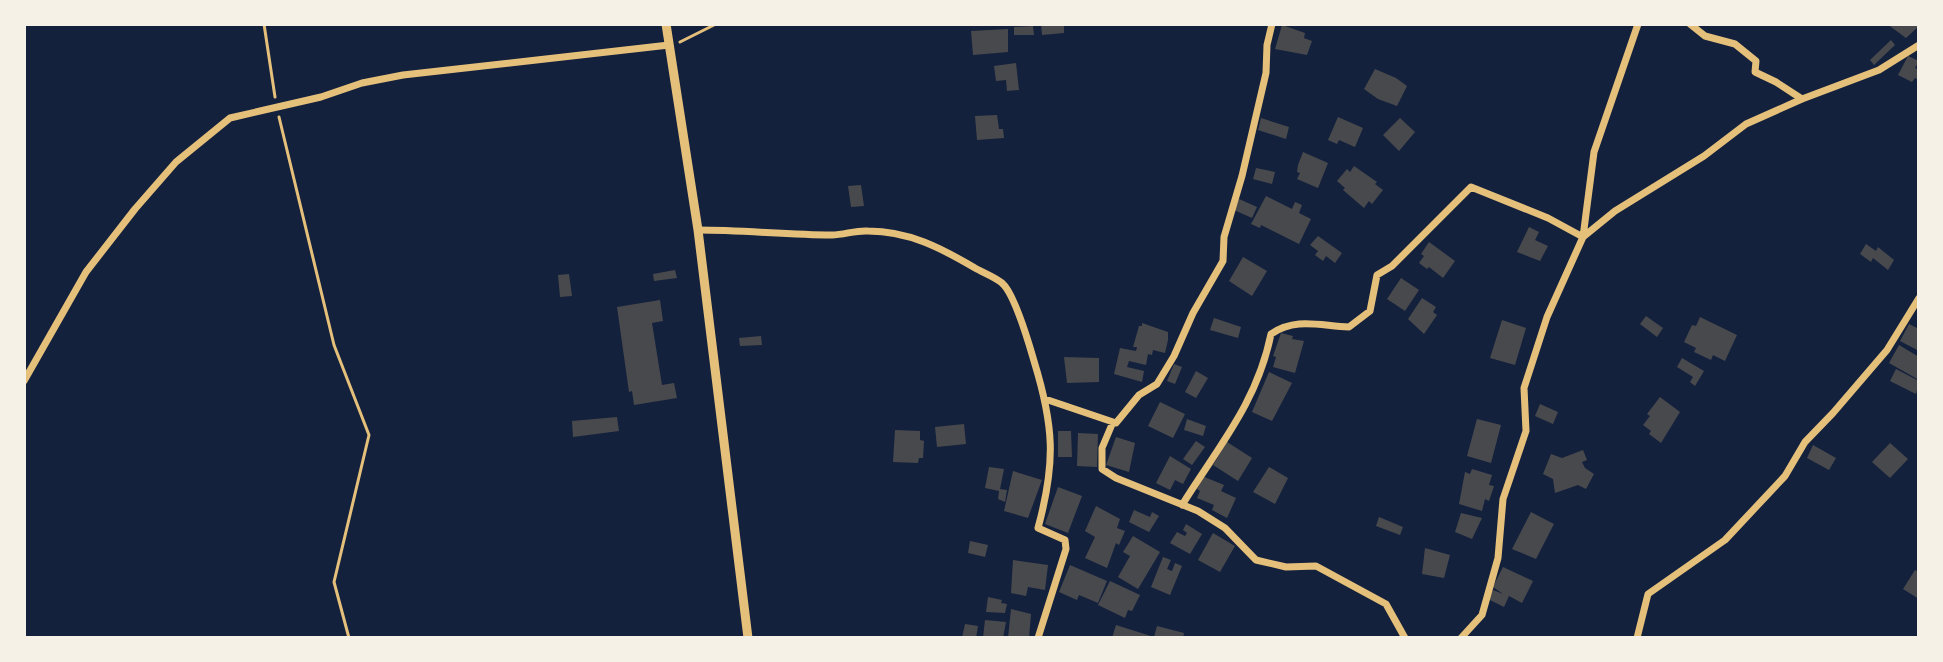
<svg xmlns="http://www.w3.org/2000/svg" width="1943" height="662" font-family="'Archivo Narrow',sans-serif">
	<style>
		.building { fill: #48494c }
		.lines { fill: none; stroke-linecap: round; stroke-linejoin: round }
		.path { stroke: #e5c07b; stroke-width: 3 }
		.minor { stroke: #e5c07b; stroke-width: 7 }
		.tertiary { stroke: #e5c07b; stroke-width: 9 }
	</style>
	<rect width="100%" height="100%" fill="#14213d"/>
	<path class="building" d="M 1041,24 L 1064,25 L 1064,33 L 1042,35 Z
		M 1887,24 L 1919,24 L 1919,26 L 1906,38 Z
		M 1282,25 L 1305,33 L 1304,38 L 1312,41 L 1307,55 L 1275,49 Z
		M 1033,26 L 1034,35 L 1014,35 L 1014,27 Z
		M 1008,29 L 1008,52 L 973,55 L 971,31 Z
		M 1891,40 L 1895,45 L 1874,65 L 1870,60 Z
		M 1908,56 L 1919,61 L 1915,68 L 1919,70 L 1919,80 L 1915,78 L 1912,82 L 1898,75 Z
		M 1016,63 L 1019,90 L 1007,91 L 1006,80 L 996,81 L 994,66 Z
		M 1375,69 L 1396,78 L 1407,86 L 1397,106 L 1378,99 L 1364,89 Z
		M 997,115 L 999,129 L 1003,129 L 1004,138 L 977,140 L 975,116 Z
		M 1338,117 L 1363,128 L 1355,147 L 1339,140 L 1337,144 L 1328,140 Z
		M 1261,118 L 1289,127 L 1286,139 L 1258,130 Z
		M 1400,118 L 1415,132 L 1399,151 L 1383,135 Z
		M 1303,152 L 1328,163 L 1318,188 L 1297,179 L 1300,173 L 1297,172 L 1298,165 Z
		M 1354,166 L 1377,182 L 1375,184 L 1383,190 L 1372,204 L 1369,201 L 1364,208 L 1343,190 L 1345,188 L 1337,181 L 1347,169 L 1350,172 Z
		M 1256,168 L 1275,172 L 1272,184 L 1253,179 Z
		M 861,185 L 864,206 L 851,207 L 848,186 Z
		M 1266,196 L 1292,209 L 1295,202 L 1302,205 L 1299,213 L 1311,219 L 1299,244 L 1261,225 L 1260,228 L 1251,224 Z
		M 1239,199 L 1257,207 L 1252,218 L 1234,210 Z
		M 1529,227 L 1539,232 L 1535,240 L 1548,246 L 1540,261 L 1517,252 Z
		M 1318,236 L 1342,253 L 1335,263 L 1326,256 L 1323,261 L 1315,255 L 1318,251 L 1310,245 Z
		M 1429,242 L 1455,261 L 1443,278 L 1429,267 L 1427,269 L 1419,263 L 1424,256 L 1421,254 Z
		M 1866,244 L 1876,251 L 1878,247 L 1894,260 L 1888,270 L 1873,258 L 1871,262 L 1860,254 Z
		M 1243,257 L 1267,271 L 1252,296 L 1229,281 Z
		M 675,270 L 677,278 L 654,281 L 653,274 Z
		M 569,274 L 572,296 L 560,297 L 558,275 Z
		M 1401,278 L 1419,290 L 1405,311 L 1387,299 Z
		M 1422,298 L 1436,307 L 1433,312 L 1437,315 L 1424,334 L 1408,319 Z
		M 660,300 L 663,321 L 652,323 L 662,385 L 674,383 L 677,398 L 634,405 L 632,391 L 629,392 L 617,307 Z
		M 1646,316 L 1663,328 L 1657,337 L 1640,324 Z
		M 1700,317 L 1737,335 L 1725,361 L 1713,355 L 1711,360 L 1694,352 L 1696,348 L 1684,342 L 1692,325 L 1696,326 Z
		M 1214,318 L 1241,327 L 1238,338 L 1210,330 Z
		M 1502,320 L 1526,328 L 1515,365 L 1490,358 Z
		M 1142,323 L 1168,332 L 1168,340 L 1165,353 L 1153,350 L 1152,355 L 1148,354 L 1146,365 L 1129,361 L 1127,367 L 1144,371 L 1142,382 L 1114,374 L 1120,348 L 1136,351 L 1137,347 L 1133,347 L 1139,326 L 1142,326 Z
		M 1909,324 L 1919,329 L 1919,351 L 1900,341 Z
		M 1281,333 L 1293,336 L 1292,339 L 1304,341 L 1295,373 L 1273,367 L 1276,357 L 1273,356 Z
		M 761,336 L 762,345 L 740,346 L 739,338 Z
		M 1899,345 L 1919,357 L 1919,380 L 1889,363 Z
		M 1064,357 L 1099,358 L 1099,382 L 1067,383 Z
		M 1682,358 L 1704,371 L 1695,386 L 1690,382 L 1693,377 L 1677,367 Z
		M 1174,364 L 1182,367 L 1175,384 L 1167,381 Z
		M 1896,369 L 1919,381 L 1916,394 L 1890,381 Z
		M 1196,371 L 1208,378 L 1196,398 L 1185,392 Z
		M 1269,372 L 1292,383 L 1272,421 L 1252,412 Z
		M 1660,397 L 1680,412 L 1661,443 L 1649,434 L 1651,431 L 1643,425 L 1650,416 L 1647,414 Z
		M 1160,402 L 1185,414 L 1173,438 L 1148,426 Z
		M 1540,404 L 1558,412 L 1553,424 L 1535,416 Z
		M 617,417 L 619,431 L 573,437 L 572,421 Z
		M 1187,419 L 1206,426 L 1203,436 L 1184,430 Z
		M 1477,419 L 1501,425 L 1491,463 L 1467,456 Z
		M 964,424 L 966,444 L 937,447 L 935,427 Z
		M 895,430 L 920,431 L 920,440 L 924,441 L 923,458 L 919,458 L 918,463 L 893,462 Z
		M 1058,431 L 1071,431 L 1072,457 L 1058,457 Z
		M 1078,433 L 1098,434 L 1097,467 L 1077,466 Z
		M 1116,437 L 1135,443 L 1129,472 L 1106,465 Z
		M 1196,441 L 1205,447 L 1192,465 L 1183,459 Z
		M 1227,442 L 1252,458 L 1238,481 L 1213,465 Z
		M 1890,443 L 1908,459 L 1890,478 L 1872,462 Z
		M 1813,445 L 1836,458 L 1829,470 L 1807,458 Z
		M 1583,450 L 1587,460 L 1582,462 L 1585,468 L 1594,474 L 1586,489 L 1578,485 L 1555,493 L 1553,479 L 1543,474 L 1551,454 L 1562,458 Z
		M 1170,456 L 1191,469 L 1183,484 L 1175,480 L 1170,490 L 1156,483 Z
		M 989,467 L 1004,469 L 1000,489 L 1007,490 L 1005,502 L 998,499 L 999,491 L 985,488 Z
		M 1269,467 L 1288,478 L 1275,504 L 1253,492 Z
		M 1472,469 L 1492,475 L 1489,485 L 1494,486 L 1489,501 L 1485,499 L 1482,511 L 1459,504 L 1465,472 L 1470,474 Z
		M 1013,471 L 1042,480 L 1028,518 L 1004,511 Z
		M 1202,476 L 1224,485 L 1221,491 L 1236,498 L 1227,518 L 1212,510 L 1214,505 L 1197,498 L 1200,491 L 1197,489 Z
		M 1058,487 L 1082,496 L 1068,533 L 1045,524 Z
		M 1096,506 L 1120,519 L 1117,528 L 1125,531 L 1119,545 L 1116,543 L 1107,568 L 1085,558 L 1095,537 L 1085,531 Z
		M 1134,510 L 1150,517 L 1152,512 L 1159,516 L 1149,532 L 1129,522 Z
		M 1531,512 L 1554,524 L 1536,559 L 1512,549 Z
		M 1461,513 L 1482,518 L 1472,539 L 1455,532 Z
		M 1379,517 L 1403,527 L 1400,535 L 1376,526 Z
		M 1186,524 L 1202,534 L 1190,554 L 1170,543 L 1177,532 L 1185,536 L 1187,533 L 1183,530 Z
		M 1213,533 L 1235,546 L 1220,572 L 1198,560 Z
		M 1133,536 L 1160,552 L 1138,589 L 1118,577 L 1130,556 L 1123,552 Z
		M 970,541 L 988,545 L 985,557 L 968,553 Z
		M 1425,548 L 1450,555 L 1444,578 L 1422,574 Z
		M 1163,557 L 1171,560 L 1167,569 L 1172,571 L 1175,563 L 1182,566 L 1170,595 L 1151,587 Z
		M 1013,560 L 1048,565 L 1045,590 L 1028,587 L 1026,596 L 1011,593 Z
		M 1070,565 L 1107,581 L 1098,603 L 1079,595 L 1077,600 L 1059,592 Z
		M 1503,567 L 1533,581 L 1522,603 L 1509,596 L 1504,607 L 1488,599 L 1493,590 L 1503,594 L 1493,587 Z
		M 1915,570 L 1919,572 L 1919,599 L 1903,589 Z
		M 1110,581 L 1140,595 L 1132,611 L 1128,610 L 1125,618 L 1098,605 Z
		M 988,597 L 1002,600 L 1001,603 L 1007,604 L 1005,613 L 986,612 Z
		M 1011,609 L 1031,614 L 1029,638 L 1008,638 Z
		M 985,620 L 1006,622 L 1003,638 L 983,638 Z
		M 965,624 L 978,626 L 976,638 L 962,638 Z
		M 1116,625 L 1154,637 L 1157,626 L 1184,633 L 1183,638 L 1112,638 Z"/>
	<g class="lines">
		<path class="path" d="M 264,24 L 275,97
			M 680,42 L 716,24
			M 279,117 L 334,345 L 369,435 L 334,582 L 349,638"/>
		<path class="minor" d="M 1690,24 L 1705,36 L 1735,44 L 1756,61 L 1755,72 L 1776,82 L 1802,99
			M 698,230 C 743,230 788,235 832,235 C 844,235 856,230 868,231 C 909,231 941,248 975,268 C 984,273 995,277 1002,283 C 1015,294 1029,344 1034,361 C 1054,426 1056,462 1038,528 L 1065,540 L 1066,549 L 1038,638
			M 24,381 L 86,272 L 135,209 L 176,162 L 230,118 L 321,97 L 362,83 L 403,75 L 669,45
			M 1045,399 L 1116,423 L 1139,395 L 1157,384 L 1174,356 L 1193,313 L 1223,261 L 1224,237 L 1242,176 L 1266,73 L 1267,45 L 1272,24
			M 1113,422 L 1102,448 L 1102,469 L 1116,478 L 1198,511 L 1225,528 L 1256,560 L 1286,567 L 1316,566 L 1386,604 L 1405,638
			M 1182,505 C 1218,447 1257,403 1271,334 C 1296,317 1320,326 1349,327 L 1370,311 L 1377,275 L 1392,266 L 1471,187 L 1548,218 L 1583,237 L 1615,211 L 1704,156 L 1746,124 L 1802,99 L 1879,70 L 1919,45
			M 1461,638 L 1482,615 L 1498,558 L 1503,499 L 1526,431 L 1524,388 L 1547,317 L 1583,237 L 1594,152 L 1638,24
			M 1637,638 L 1648,594 L 1725,540 L 1785,476 L 1805,442 L 1833,413 L 1887,350 L 1919,298"/>
		<path class="tertiary" d="M 666,24 L 698,230 L 748,638"/>
	</g>
	<rect width="1943" height="662" fill="none" stroke="#f6f1e7" stroke-width="52"/>
</svg>
